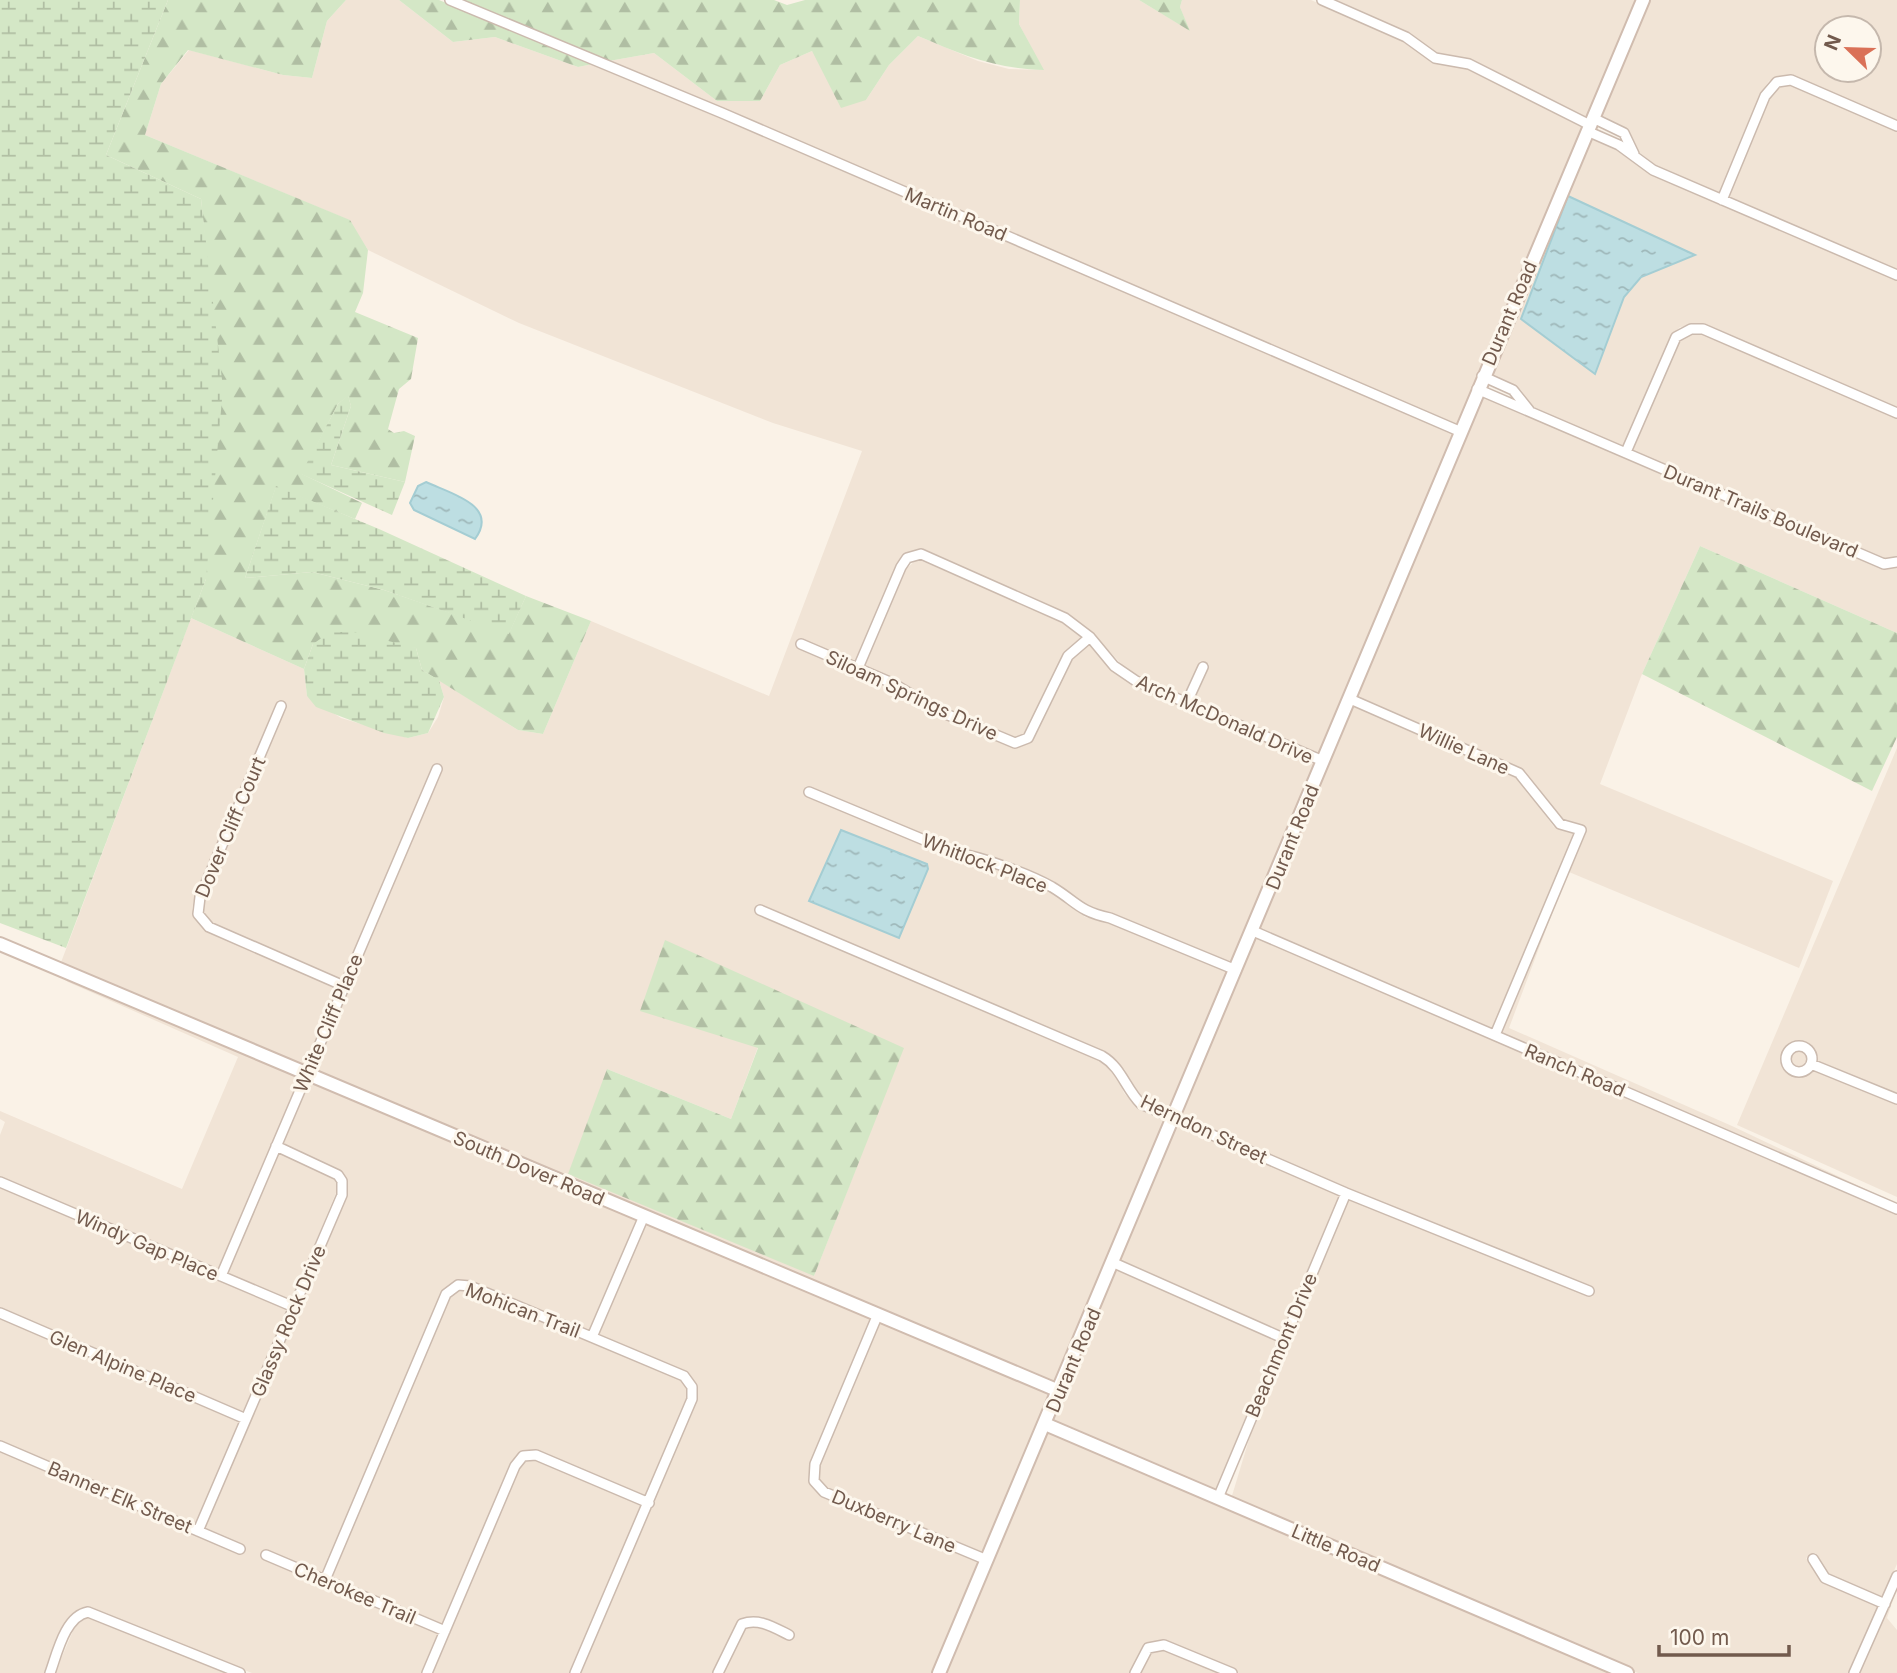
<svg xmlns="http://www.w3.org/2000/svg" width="1897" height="1673" font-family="Inter,sans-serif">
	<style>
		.residential { fill: #f1e4d6; fill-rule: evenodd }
		.forest { fill: url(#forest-firs) }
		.wetland { fill: url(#wetland-marsh) }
		.water { fill: url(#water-ripples); stroke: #a4cdd3; stroke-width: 2 }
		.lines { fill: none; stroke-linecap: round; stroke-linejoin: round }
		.street-casing { stroke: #cbbaae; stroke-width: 12 }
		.secondary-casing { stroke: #d0bcaf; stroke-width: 16 }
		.street { stroke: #fff; stroke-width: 9 }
		.secondary { stroke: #fff; stroke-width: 12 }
		.labels { text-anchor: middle; stroke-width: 6; stroke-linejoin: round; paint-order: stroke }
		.street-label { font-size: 19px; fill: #725a4d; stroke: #fdf7ed }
	</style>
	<defs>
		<pattern id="forest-firs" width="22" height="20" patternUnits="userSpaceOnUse" patternTransform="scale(1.75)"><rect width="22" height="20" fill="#d4e7c6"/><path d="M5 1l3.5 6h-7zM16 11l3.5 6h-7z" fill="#b0bea3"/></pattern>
		<pattern id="wetland-marsh" width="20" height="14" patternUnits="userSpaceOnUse" patternTransform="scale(1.75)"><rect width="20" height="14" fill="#d4e7c6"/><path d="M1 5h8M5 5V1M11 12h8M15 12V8" fill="none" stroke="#b0bea3"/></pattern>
		<pattern id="water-ripples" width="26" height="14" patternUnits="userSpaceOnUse" patternTransform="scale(1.75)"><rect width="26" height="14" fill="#bddee2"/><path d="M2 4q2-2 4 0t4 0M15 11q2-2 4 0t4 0" fill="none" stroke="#9eb7b9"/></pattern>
	</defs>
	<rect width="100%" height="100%" fill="#faf2e7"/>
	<path class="residential" d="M 346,0 L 399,0 L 453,42 L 495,37 L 578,67 L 593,64 L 1453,433 L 1320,755 L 1193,700 L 1209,664 L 1200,661 L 1184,696 L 1129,672 L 1090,631 L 1067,614 L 920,550 L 904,555 L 897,564 L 855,662 L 798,639 L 795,646 L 890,687 L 939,716 L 1017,747 L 1033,740 L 1072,659 L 1090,644 L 1111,669 L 1134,685 L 1317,764 L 1233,964 L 1111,914 L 1089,909 L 1054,883 L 971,850 L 954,847 L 806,786 L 803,794 L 951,856 L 968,859 L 1050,891 L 1085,917 L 1108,922 L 1230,972 L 1170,1112 L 1143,1101 L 1133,1090 L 1125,1070 L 1104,1052 L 757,904 L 754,912 L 1100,1060 L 1117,1075 L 1124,1093 L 1137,1107 L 1167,1120 L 1056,1385 L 313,1072 L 443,768 L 435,764 L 341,980 L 211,923 L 203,913 L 204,899 L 287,704 L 278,700 L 195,895 L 192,909 L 197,921 L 207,931 L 338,988 L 304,1068 L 60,965 L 191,618 L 304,669 L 307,696 L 341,718 L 408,738 L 428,733 L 438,717 L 444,697 L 439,680 L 518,730 L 543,734 L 591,621 L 769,696 L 862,451 L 773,423 L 519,323 L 368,250 L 349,220 L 145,135 L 161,84 L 189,50 L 283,75 L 312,78 L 327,21 ZM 841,830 L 926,864 L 928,869 L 899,938 L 817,905 L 810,897 ZM 714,1032 L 903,1048 L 814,1276 L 607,1069 L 731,1119 L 758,1047 Z
		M 1020,0 L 1139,0 L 1189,30 L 1180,7 L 1182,0 L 1311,0 L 1404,41 L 1435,62 L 1468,69 L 1583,126 L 1456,425 L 609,61 L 654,53 L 717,101 L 760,101 L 780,65 L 812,51 L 866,100 L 889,65 L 918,36 L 978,61 L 1009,69 L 1043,70 L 1019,24 Z
		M 1334,0 L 1637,0 L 1587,118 L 1471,61 L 1437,53 L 1408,33 Z
		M 1648,0 L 1897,0 L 1897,121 L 1791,76 L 1779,76 L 1769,81 L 1760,94 L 1719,193 L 1655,166 L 1638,151 L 1628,131 L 1599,116 ZM 1827,28 L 1869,28 L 1869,70 L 1827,70 Z
		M 1790,84 L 1897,131 L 1897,270 L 1728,197 L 1770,98 L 1780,86 Z
		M 1590,137 L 1617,148 L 1651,174 L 1897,280 L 1897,408 L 1702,324 L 1680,327 L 1672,335 L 1623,446 L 1533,408 L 1521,390 L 1489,374 ZM 1568,197 L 1607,217 L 1694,256 L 1641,277 L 1624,297 Z
		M 1692,333 L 1702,333 L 1897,418 L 1897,557 L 1884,559 L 1632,450 L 1680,340 Z
		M 1480,395 L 1882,568 L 1897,567 L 1897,633 L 1700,546 L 1642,674 L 1600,784 L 1833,881 L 1799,968 L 1569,872 L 1586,832 L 1582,826 L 1562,820 L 1523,770 L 1356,697 Z
		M 917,559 L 1063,621 L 1083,637 L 1063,654 L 1024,735 L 1014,738 L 943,708 L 894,679 L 864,666 L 906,569 Z
		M 1353,705 L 1516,776 L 1554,827 L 1574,833 L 1492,1029 L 1259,929 Z
		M 1897,748 L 1897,1197 L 1737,1125 Z
		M 1556,903 L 1509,1028 L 1732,1126 L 1897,1204 L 1501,1033 Z
		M 1256,937 L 1897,1214 L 1897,1564 L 1882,1598 L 1829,1575 L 1815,1553 L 1806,1558 L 1824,1582 L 1879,1607 L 1849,1673 L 1638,1673 L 1231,1499 L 1254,1423 L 1349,1199 L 1592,1297 L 1595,1289 L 1348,1189 L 1179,1116 Z
		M 56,973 L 300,1077 L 218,1270 L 0,1177 L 0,1135 L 5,1122 L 0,1119 L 0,1111 L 182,1189 L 238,1057 L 68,982 Z
		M 309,1080 L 637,1218 L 589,1332 L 472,1282 L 454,1282 L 443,1291 L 322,1574 L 263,1550 L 260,1557 L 438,1634 L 421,1673 L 252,1673 L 87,1608 L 74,1612 L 66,1621 L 44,1673 L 0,1673 L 0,1451 L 242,1555 L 246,1547 L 204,1529 L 348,1189 L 341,1171 L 282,1144 Z
		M 1176,1124 L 1340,1195 L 1281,1332 L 1120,1261 Z
		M 279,1152 L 334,1178 L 338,1188 L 291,1301 L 227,1274 Z
		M 0,1186 L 287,1310 L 243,1413 L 0,1309 Z
		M 647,1222 L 871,1317 L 811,1462 L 809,1480 L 820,1494 L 981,1562 L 934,1673 L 724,1673 L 745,1628 L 759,1627 L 791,1641 L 795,1634 L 753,1616 L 737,1622 L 713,1673 L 581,1673 L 697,1400 L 696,1385 L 686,1372 L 599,1335 Z
		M 1117,1269 L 1277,1340 L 1215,1492 L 1051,1422 Z
		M 460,1290 L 469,1290 L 681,1380 L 687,1388 L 687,1398 L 646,1497 L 538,1451 L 519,1453 L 510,1464 L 442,1625 L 331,1578 L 450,1297 Z
		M 0,1318 L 240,1421 L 195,1525 L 0,1441 Z
		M 881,1320 L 1053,1393 L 984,1554 L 827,1488 L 819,1480 L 820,1466 Z
		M 1048,1430 L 1615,1673 L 1239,1673 L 1163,1640 L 1145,1644 L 1129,1673 L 945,1673 Z
		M 526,1460 L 536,1460 L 643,1505 L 570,1673 L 432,1673 L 519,1469 Z
		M 1897,1588 L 1887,1618 L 1897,1630 L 1897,1673 L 1859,1673 Z
		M 88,1617 L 91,1617 L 228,1673 L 55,1673 L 75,1626 Z
		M 1163,1650 L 1220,1673 L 1140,1673 L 1151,1652 Z"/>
	<path class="forest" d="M 168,0 L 346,0 L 327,21 L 312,78 L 283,75 L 188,50 L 161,84 L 145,135 L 350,220 L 368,250 L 363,293 L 355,312 L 418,338 L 411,379 L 399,389 L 388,429 L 394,433 L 404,431 L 415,436 L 405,482 L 331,465 L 351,406 L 348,396 L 338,404 L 302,474 L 362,503 L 355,519 L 276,487 L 245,578 L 312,572 L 384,590 L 509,633 L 526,596 L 591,621 L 543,734 L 518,730 L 422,670 L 416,648 L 313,644 L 304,669 L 191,618 L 206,579 L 207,260 L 201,199 L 106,155 Z
		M 399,0 L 439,0 L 593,64 L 578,67 L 495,37 L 453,42 Z
		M 462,0 L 774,0 L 787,5 L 805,0 L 1020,0 L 1019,24 L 1044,70 C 995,69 963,55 918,36 L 889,65 L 866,100 L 841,108 L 812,51 L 780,65 L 760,101 L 717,101 L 654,53 L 609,61 Z
		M 1139,0 L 1182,0 L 1180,7 L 1190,31 Z
		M 1700,546 L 1897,633 L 1897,737 L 1872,791 L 1642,674 Z
		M 665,940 L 904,1048 L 814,1276 L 568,1174 L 607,1069 L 731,1119 L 758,1048 L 640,1011 Z"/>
	<path class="wetland" d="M 0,0 L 168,0 L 106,155 L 201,199 L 223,388 L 206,579 L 66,948 L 0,923 Z
		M 348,395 L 351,406 L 331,465 L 405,482 L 392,515 L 301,474 L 338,404 Z
		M 276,486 L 379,529 L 526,596 L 509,634 L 384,590 L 312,572 L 245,578 Z
		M 330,632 L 353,632 L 416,648 L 422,670 L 439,680 L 444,697 L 428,733 L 408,738 L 384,733 L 316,707 L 307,696 L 304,669 L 313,644 Z"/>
	<path class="water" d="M 1568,196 L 1695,255 L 1641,277 L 1624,297 L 1595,374 L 1521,319 Z
		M 426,482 C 449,493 500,505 475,539 L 414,510 L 410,503 L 418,486 Z
		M 841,830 L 927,864 L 928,869 L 899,938 L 809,901 Z"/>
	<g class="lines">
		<g class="street-casing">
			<path id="street" d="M 450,0 L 722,113 L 1459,431
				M 1322,0 L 1406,37 L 1435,58 L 1469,64 L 1590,125
				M 1593,118 L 1624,133 L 1634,154
				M 1587,131 L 1619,145 L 1653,170 L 1897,275
				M 1722,200 L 1765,96 L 1777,82 L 1791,80 L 1897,126
				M 1482,376 L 1513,390 L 1529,410
				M 1477,389 L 1884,564 L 1897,562
				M 1626,452 L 1676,337 L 1691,329 L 1703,329 L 1897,413
				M 801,644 L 892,683 L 941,712 L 1015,743 L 1028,738 L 1068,656 L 1090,637
				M 858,668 L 901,567 L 907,558 L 921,554 L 1065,618 L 1090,637 L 1114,666 L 1136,681 L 1323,761
				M 1350,699 L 1519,773 L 1560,824 L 1581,830 L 1495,1035
				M 1187,702 L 1203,667
				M 281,706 L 200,897 L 198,914 L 209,927 L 344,986
				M 809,792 L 953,852 C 981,857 1027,873 1052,887 C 1077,902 1078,911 1110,918 L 1236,970
				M 760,910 L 1102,1056 C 1122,1068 1125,1088 1141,1104 L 1346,1193 L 1589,1291
				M 1253,931 L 1897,1209
				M1786 1059a13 13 0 1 1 26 0a13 13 0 1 1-26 0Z
				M 1811,1064 L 1897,1099
				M 0,1182 L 294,1307
				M 1114,1263 L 1283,1338
				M 221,1276 L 437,769
				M 0,1313 L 246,1419
				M 878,1314 L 815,1464 L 814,1481 L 824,1492 L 987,1560
				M 592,1337 L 644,1216
				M 0,1446 L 240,1549
				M 1218,1498 L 1346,1193
				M 198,1531 L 342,1195 L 342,1181 L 338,1175 L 276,1146
				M 266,1555 L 445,1631
				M 1813,1559 L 1825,1578 L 1885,1604
				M 325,1580 L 446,1294 L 458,1285 L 470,1286 L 684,1376 L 692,1387 L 692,1399 L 575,1673
				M 50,1673 C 57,1654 65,1616 88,1612 L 240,1673
				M 427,1673 L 515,1466 L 523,1456 L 536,1455 L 649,1503
				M 718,1673 L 742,1624 C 759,1618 773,1627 789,1635
				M 1135,1673 L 1148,1648 L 1164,1645 L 1232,1673
				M 1854,1673 L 1897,1576"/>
		</g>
		<g class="secondary-casing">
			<path id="secondary" d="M 0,944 L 1059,1391
				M 1045,1424 L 1627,1673
				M 939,1673 L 1643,0"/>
		</g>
		<use href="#street" class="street"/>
		<use href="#secondary" class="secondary"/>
	</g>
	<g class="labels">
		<g class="street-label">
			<text transform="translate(956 214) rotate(23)" y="7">Martin Road</text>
			<text transform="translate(1509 313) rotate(-67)" y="7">Durant Road</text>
			<text transform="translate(1761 511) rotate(23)" y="7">Durant Trails Boulevard</text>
			<text transform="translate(912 695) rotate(25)" y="7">Siloam Springs Drive</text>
			<text transform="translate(1225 719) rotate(24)" y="7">Arch McDonald Drive</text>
			<text transform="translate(1464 749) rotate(24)" y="7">Willie Lane</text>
			<text transform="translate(230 827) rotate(-67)" y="7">Dover Cliff Court</text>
			<text transform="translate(1292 837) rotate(-68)" y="7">Durant Road</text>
			<text transform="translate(985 863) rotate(21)" y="7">Whitlock Place</text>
			<text transform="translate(328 1023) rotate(-67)" y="7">White Cliff Place</text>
			<text transform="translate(1575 1070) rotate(23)" y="7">Ranch Road</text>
			<text transform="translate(1204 1129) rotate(25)" y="7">Herndon Street</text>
			<text transform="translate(529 1168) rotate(23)" y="7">South Dover Road</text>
			<text transform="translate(147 1245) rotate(23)" y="7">Windy Gap Place</text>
			<text transform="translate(523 1310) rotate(21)" y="7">Mohican Trail</text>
			<text transform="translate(288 1321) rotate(-67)" y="7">Glassy Rock Drive</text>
			<text transform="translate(1281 1345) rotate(-67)" y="7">Beachmont Drive</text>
			<text transform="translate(1073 1360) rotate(-67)" y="7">Durant Road</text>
			<text transform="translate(123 1366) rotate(23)" y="7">Glen Alpine Place</text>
			<text transform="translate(120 1497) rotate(23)" y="7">Banner Elk Street</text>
			<text transform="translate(894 1521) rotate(23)" y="7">Duxberry Lane</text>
			<text transform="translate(1336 1548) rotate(23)" y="7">Little Road</text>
			<text transform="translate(355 1593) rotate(23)" y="7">Cherokee Trail</text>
		</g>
	</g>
	<g transform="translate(1848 49) rotate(293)"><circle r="33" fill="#fdf7ed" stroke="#c5b8ad" stroke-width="2"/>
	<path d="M0-5L12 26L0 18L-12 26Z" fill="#da7157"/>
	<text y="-10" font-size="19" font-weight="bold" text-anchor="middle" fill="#725a4d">N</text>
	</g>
	<path d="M1659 1645v10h130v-10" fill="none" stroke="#725a4d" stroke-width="3.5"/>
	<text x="1670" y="1645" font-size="21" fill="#725a4d" stroke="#fdf7ed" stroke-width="5" paint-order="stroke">100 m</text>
</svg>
